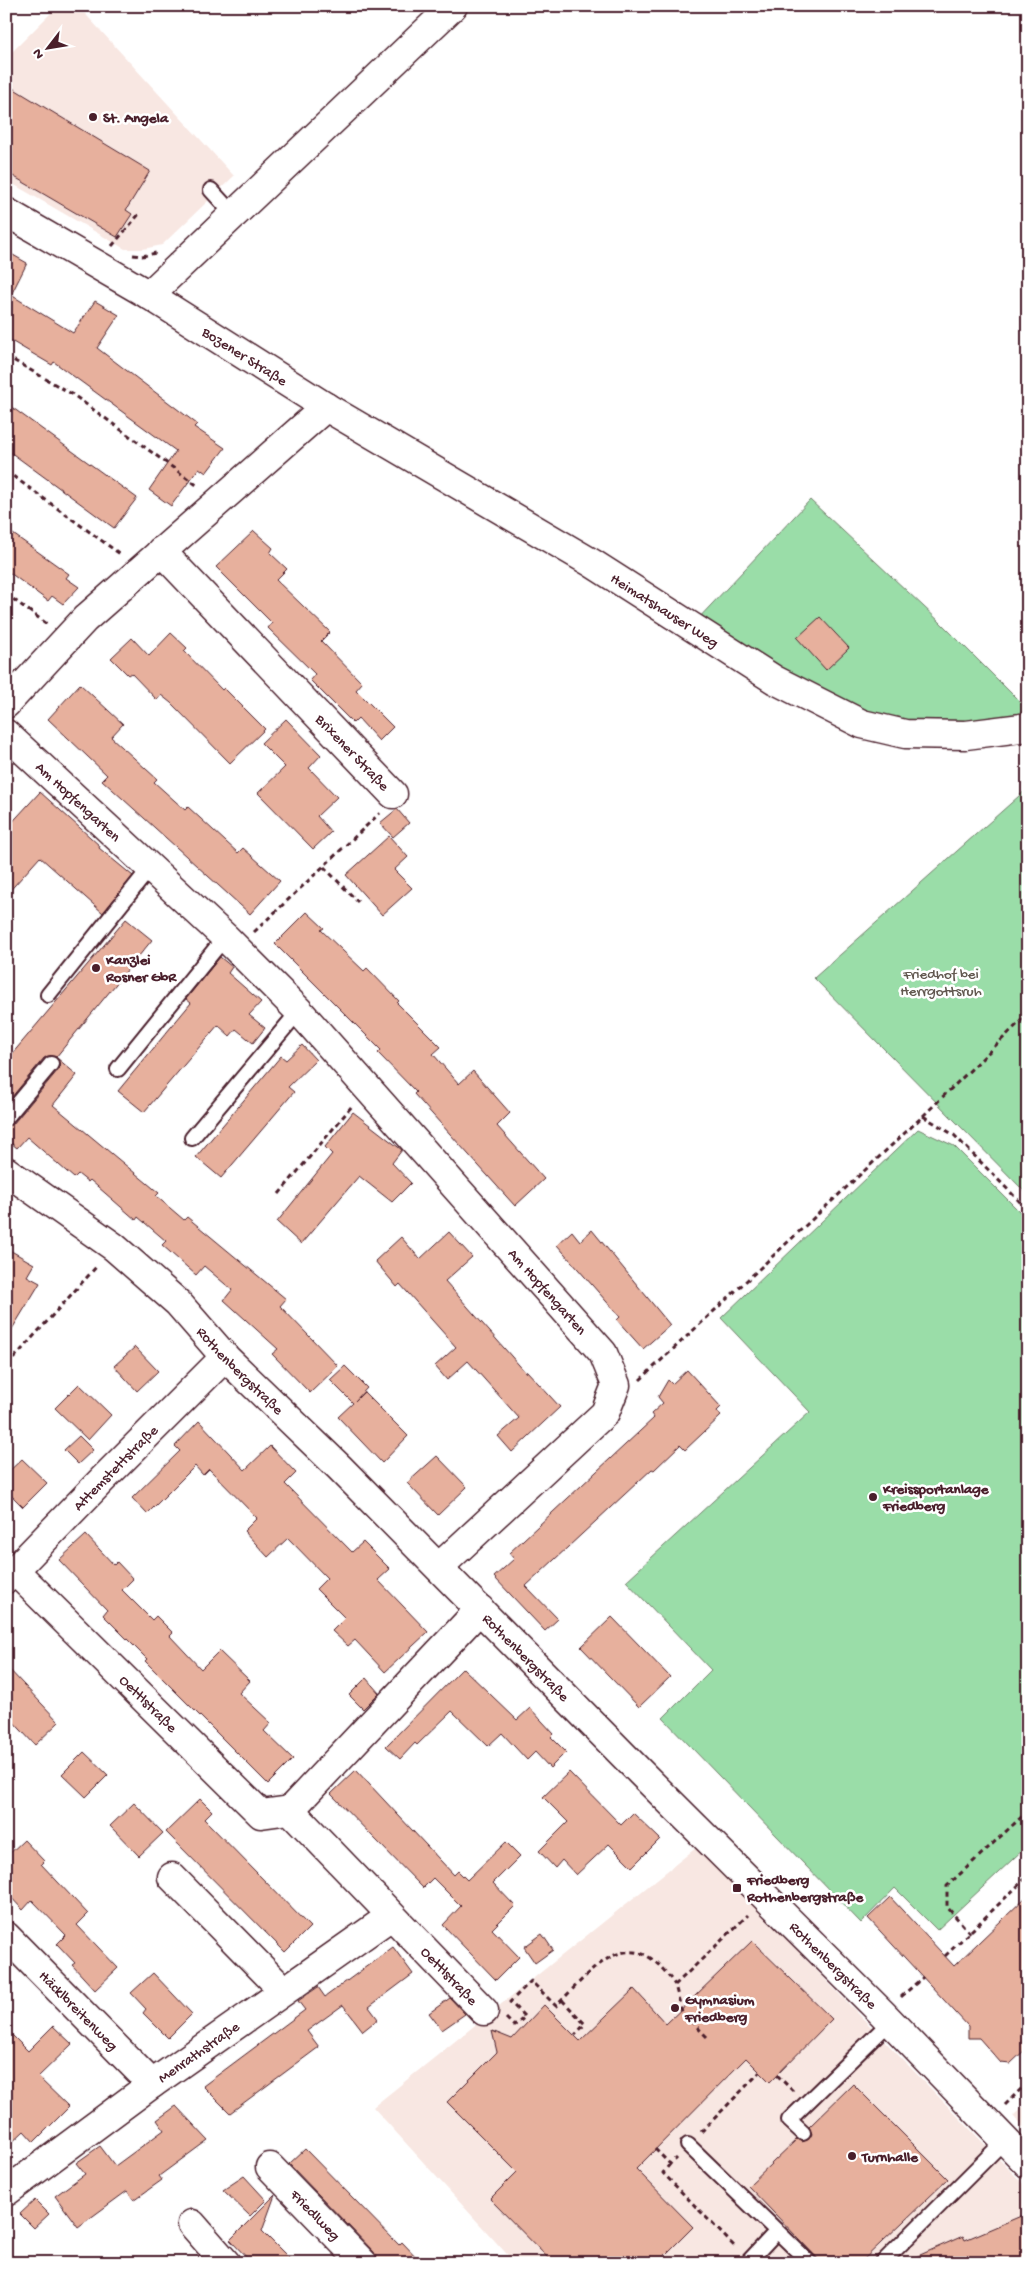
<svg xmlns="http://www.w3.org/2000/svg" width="1034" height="2269" font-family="'Gochi Hand',sans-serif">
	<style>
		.built { fill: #f8e7e2 }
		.green { fill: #9adda8; stroke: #727e6a }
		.building { fill: #e7b09d; stroke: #4a1f2b }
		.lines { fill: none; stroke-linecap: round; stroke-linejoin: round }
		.service-casing { stroke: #4a1f2b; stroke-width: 18 }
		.minor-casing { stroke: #4a1f2b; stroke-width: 31 }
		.path { stroke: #4a1f2b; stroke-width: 3; stroke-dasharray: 5 4; stroke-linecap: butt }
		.service { stroke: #fff; stroke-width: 14 }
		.minor { stroke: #fff; stroke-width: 28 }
		.poi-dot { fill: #4a1f2b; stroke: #fff; stroke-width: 2 }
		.labels { text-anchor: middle; stroke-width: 5; stroke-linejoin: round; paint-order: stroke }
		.poi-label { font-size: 15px; font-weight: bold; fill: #4a1f2b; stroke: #fff; text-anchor: start }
		.street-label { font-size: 15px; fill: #4a1f2b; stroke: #fff }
		.park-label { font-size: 15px; fill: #625850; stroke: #fff }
	</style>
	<rect width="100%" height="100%" fill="#fff"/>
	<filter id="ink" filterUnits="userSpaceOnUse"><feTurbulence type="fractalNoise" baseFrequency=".02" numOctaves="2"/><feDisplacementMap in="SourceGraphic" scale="10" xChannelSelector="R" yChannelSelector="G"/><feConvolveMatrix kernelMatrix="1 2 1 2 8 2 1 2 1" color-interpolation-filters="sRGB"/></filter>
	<g filter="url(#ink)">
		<path class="built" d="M 58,6 L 78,6 L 234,176 L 162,245 L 143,249 L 125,249 L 6,180 L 6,58 Z
			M 697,1847 L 1028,2189 L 1028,2263 L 515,2263 L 373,2107 Z
			M 1028,2102 L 1028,2132 L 1013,2116 Z"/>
		<path class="green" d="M 810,500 L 940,622 L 1028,710 L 1028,720 L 955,726 L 889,722 L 845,708 L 695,622 Z
			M 1028,788 L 1028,1195 L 814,978 Z
			M 918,1129 L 954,1146 L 1028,1220 L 1028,1845 L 937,1930 L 895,1888 L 861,1923 L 663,1718 L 711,1670 L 626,1581 L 810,1412 L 721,1318 Z"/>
		<path class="building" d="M 6,84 L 150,171 L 126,210 L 132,214 L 117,237 L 6,172 Z
			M 6,251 L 27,263 L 11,295 L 73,333 L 95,301 L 119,315 L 97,348 L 197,424 L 194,427 L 225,448 L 206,473 L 199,468 L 171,506 L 149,490 L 176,451 L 54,362 L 52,365 L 6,338 Z
			M 6,403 L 137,498 L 114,528 L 6,449 Z
			M 6,529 L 69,574 L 66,578 L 79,587 L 63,604 L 52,596 L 48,601 L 6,570 Z
			M 254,531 L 273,548 L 270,553 L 287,569 L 276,580 L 330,632 L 321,641 L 362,683 L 356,690 L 393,727 L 379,741 L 358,718 L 353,723 L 310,680 L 315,674 L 268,628 L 272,623 L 216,567 Z
			M 820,617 L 849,648 L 826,670 L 797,638 Z
			M 171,633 L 187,648 L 184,651 L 222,690 L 224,688 L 265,729 L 230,763 L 171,703 L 161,695 L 157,700 L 131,673 L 128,675 L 111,658 L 132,638 L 149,656 Z
			M 80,684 L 123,724 L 111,737 L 157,779 L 154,782 L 185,810 L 188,807 L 238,853 L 243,848 L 280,881 L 250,914 L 102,780 L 107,775 L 48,719 Z
			M 286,719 L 321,755 L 309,768 L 337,797 L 317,816 L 331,832 L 313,849 L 258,793 L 285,767 L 261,743 Z
			M 40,792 L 100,846 L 99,848 L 133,876 L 103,913 L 40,857 L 6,895 L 6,829 Z
			M 397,809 L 409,823 L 393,837 L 380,823 Z
			M 389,836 L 408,857 L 394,870 L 412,888 L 382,915 L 346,875 Z
			M 307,912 L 324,928 L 321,930 L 364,971 L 367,968 L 399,1001 L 397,1003 L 441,1047 L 433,1054 L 459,1084 L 473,1071 L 510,1113 L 497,1126 L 544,1179 L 515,1206 L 414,1094 L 416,1092 L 378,1053 L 381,1050 L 275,944 Z
			M 126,919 L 152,940 L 56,1057 L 48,1056 L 44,1058 L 6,1104 L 6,1061 Z
			M 220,957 L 232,967 L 228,973 L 261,1002 L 249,1015 L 265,1028 L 253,1043 L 236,1029 L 230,1036 L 218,1025 L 144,1112 L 118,1091 L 191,1003 L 186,999 Z
			M 302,1045 L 316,1060 L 288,1087 L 294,1092 L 221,1178 L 196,1157 L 281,1056 L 286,1060 Z
			M 57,1058 L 77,1075 L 53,1105 L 159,1193 L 156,1196 L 184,1220 L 187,1217 L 286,1299 L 280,1306 L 338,1366 L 310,1393 L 272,1354 L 278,1349 L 224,1300 L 232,1290 L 204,1266 L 196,1275 L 162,1245 L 166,1241 L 138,1217 L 136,1220 L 90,1180 L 88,1182 L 78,1174 L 74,1178 L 27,1137 L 17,1148 L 6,1139 L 6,1127 L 13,1124 L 58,1070 L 60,1065 Z
			M 353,1112 L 402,1150 L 392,1163 L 411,1183 L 392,1202 L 359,1176 L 301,1244 L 277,1222 L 332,1154 L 325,1147 Z
			M 592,1230 L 670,1325 L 643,1349 L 617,1320 L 620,1317 L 557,1245 L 572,1231 L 580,1241 Z
			M 449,1232 L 472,1257 L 445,1281 L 526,1373 L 527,1371 L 560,1407 L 512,1452 L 498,1436 L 519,1418 L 468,1361 L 447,1380 L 435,1366 L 456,1347 L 400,1284 L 397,1287 L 375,1261 L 401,1237 L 420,1259 Z
			M 6,1248 L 34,1264 L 27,1276 L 40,1283 L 6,1339 Z
			M 135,1347 L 158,1371 L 137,1391 L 114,1366 Z
			M 345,1366 L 367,1388 L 355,1401 L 364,1392 L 408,1436 L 382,1463 L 338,1417 L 353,1403 L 330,1380 Z
			M 687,1370 L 721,1407 L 717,1411 L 721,1416 L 685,1450 L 680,1445 L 654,1470 L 652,1469 L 526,1586 L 558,1619 L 545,1631 L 494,1577 L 514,1559 L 509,1553 L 654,1418 L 651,1414 L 663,1403 L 658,1397 L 668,1380 L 672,1384 Z
			M 79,1384 L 111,1415 L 88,1440 L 55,1408 Z
			M 199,1421 L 245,1470 L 270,1446 L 296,1473 L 285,1484 L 352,1552 L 363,1542 L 390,1569 L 378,1580 L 428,1632 L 385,1672 L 355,1640 L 348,1646 L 332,1631 L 345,1618 L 316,1589 L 327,1578 L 288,1538 L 268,1557 L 244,1531 L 257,1518 L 209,1469 L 203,1475 L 195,1466 L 147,1514 L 132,1498 L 180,1451 L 175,1446 Z
			M 79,1436 L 93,1450 L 78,1464 L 64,1450 Z
			M 437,1456 L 467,1487 L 438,1515 L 407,1483 Z
			M 22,1459 L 47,1483 L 23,1507 L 6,1490 L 6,1474 Z
			M 86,1535 L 114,1565 L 117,1562 L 133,1579 L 122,1590 L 152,1620 L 156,1616 L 173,1633 L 170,1636 L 201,1669 L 219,1651 L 250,1681 L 239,1693 L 271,1723 L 264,1731 L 293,1759 L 268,1784 L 145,1661 L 147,1659 L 103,1615 L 107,1610 L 59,1560 Z
			M 612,1617 L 670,1677 L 639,1707 L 581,1647 Z
			M 6,1666 L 59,1722 L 35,1745 L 6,1714 Z
			M 463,1668 L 517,1720 L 530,1708 L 554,1734 L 551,1737 L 566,1752 L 550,1768 L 535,1752 L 527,1760 L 502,1733 L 488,1746 L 452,1711 L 417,1745 L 415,1743 L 400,1759 L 386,1746 Z
			M 366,1678 L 379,1693 L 363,1709 L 349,1695 Z
			M 84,1752 L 108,1775 L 86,1797 L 62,1774 Z
			M 356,1770 L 454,1875 L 458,1871 L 467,1880 L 506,1842 L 520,1856 L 493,1883 L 515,1906 L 492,1929 L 519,1957 L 496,1980 L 443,1925 L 461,1906 L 433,1878 L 423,1888 L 331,1794 Z
			M 569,1772 L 621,1825 L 633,1813 L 660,1839 L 632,1867 L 609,1844 L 576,1875 L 562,1860 L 555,1868 L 539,1851 L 568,1822 L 543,1797 Z
			M 200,1799 L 212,1811 L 204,1819 L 310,1927 L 285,1952 L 166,1832 Z
			M 134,1803 L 163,1833 L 139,1856 L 110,1826 Z
			M 24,1840 L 44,1861 L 41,1864 L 88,1914 L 77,1925 L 118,1968 L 95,1990 L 72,1965 L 75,1963 L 57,1944 L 66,1935 L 32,1900 L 23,1910 L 6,1892 L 6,1857 Z
			M 1028,1895 L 1028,2047 L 1010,2064 L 1001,2063 L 979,2038 L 968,2038 L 968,2026 L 868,1918 L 890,1897 L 954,1966 Z
			M 542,1934 L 553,1950 L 535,1963 L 524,1947 Z
			M 752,1941 L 832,2019 L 770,2082 L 746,2058 L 636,2169 L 693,2227 L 657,2263 L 553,2263 L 490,2199 L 517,2172 L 447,2102 L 497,2052 L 492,2031 L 512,2039 L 544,2005 L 580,2041 L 634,1989 L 666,2024 Z
			M 393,1947 L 413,1974 L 369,2007 L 378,2019 L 363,2031 L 343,2005 L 307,2031 L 319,2047 L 230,2113 L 203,2086 L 305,2010 L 298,2001 L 318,1987 L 325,1997 Z
			M 153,1973 L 192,2014 L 168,2038 L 143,2013 L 146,2009 L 131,1993 Z
			M 450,1998 L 465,2014 L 442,2030 L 429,2013 Z
			M 53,2026 L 72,2044 L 38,2077 L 69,2107 L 34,2142 L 24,2131 L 6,2148 L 6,2029 L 28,2051 Z
			M 853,2084 L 948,2179 L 860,2263 L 822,2263 L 748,2186 L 797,2139 L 802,2142 L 809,2139 L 812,2134 L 809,2127 Z
			M 176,2106 L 208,2140 L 159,2176 L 162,2180 L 134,2200 L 127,2191 L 78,2227 L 55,2196 L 85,2174 L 76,2163 L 100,2146 L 115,2166 L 164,2130 L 157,2120 Z
			M 305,2149 L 399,2245 L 402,2242 L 422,2263 L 378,2263 L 374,2252 L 289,2164 Z
			M 244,2176 L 266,2200 L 250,2216 L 223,2190 Z
			M 275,2195 L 262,2231 L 294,2263 L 252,2263 L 230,2240 Z
			M 35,2200 L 49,2214 L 34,2228 L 20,2214 Z
			M 1028,2213 L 1028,2263 L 902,2263 L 963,2236 L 965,2240 Z"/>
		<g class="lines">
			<g class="service-casing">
				<path id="service" d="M 211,190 L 233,214
					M 48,995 L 150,868
					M 118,1069 L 225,937
					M 6,1118 L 51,1064
					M 192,1138 L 299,1011
					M 803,2133 L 789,2120 L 890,2022
					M 688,2145 L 810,2263
					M 749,2261 L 777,2231
					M 882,2263 L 1004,2141"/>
			</g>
			<g class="minor-casing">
				<g id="minor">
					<path id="s1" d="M 6,212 L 149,295 L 326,407 L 592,563 L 775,680 L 862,724 L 905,734 L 966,735 L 1028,727"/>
					<path d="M 149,295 L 453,6"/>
					<path id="s2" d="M 161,551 L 393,794"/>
					<path d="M 6,704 L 85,619 L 326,407"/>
					<path id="s3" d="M 6,734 L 225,937 L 299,1011 L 603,1353 L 616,1385 L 605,1413 L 439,1567"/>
					<path id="s4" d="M 6,1171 L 114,1247 L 178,1303 L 225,1357 L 339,1467 L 641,1773 L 883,2014 L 1028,2164"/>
					<path id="s5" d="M 15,1571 L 261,1814 L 290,1810 L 484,2011"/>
					<path id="s6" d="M 6,1579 L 103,1479 L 225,1357"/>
					<path d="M 290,1810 L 480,1609"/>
					<path d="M 172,1877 L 283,1990"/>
					<path id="s7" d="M 6,1936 L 152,2084"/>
					<path id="s8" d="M 270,2167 L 363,2263"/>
					<path id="s9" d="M 6,2192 L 152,2084 L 391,1916"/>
					<path d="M 192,2224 L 226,2263"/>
				</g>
			</g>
			<path class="path" d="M 112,246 L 140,213
				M 133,255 L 142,256 L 156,253
				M 6,356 L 72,394 L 198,486
				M 6,471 L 120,554
				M 6,594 L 47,624
				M 324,867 L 358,902
				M 254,932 L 380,813
				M 923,1116 L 1028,1014
				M 279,1194 L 352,1106
				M 6,1353 L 14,1358 L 97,1266
				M 640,1380 L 923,1116 L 954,1135 L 1028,1210
				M 970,1933 L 947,1907 L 947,1886 L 1028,1811
				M 945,1956 L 1028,1876
				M 901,1997 L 923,1977
				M 562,2000 L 585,2024 L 575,2035
				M 506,2018 L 514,2026 L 525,2017 L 510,2002 L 531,1981 L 556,2006 C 596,1966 631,1918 675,1985
				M 707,2037 L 682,2012 L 675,1985 L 748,1915
				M 777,2075 L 793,2091
				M 1005,2105 L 1028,2082
				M 701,2132 L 760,2072
				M 655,2149 L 670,2164 L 676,2158
				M 670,2164 L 663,2173 L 736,2248"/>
			<use href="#service" class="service"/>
			<use href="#minor" class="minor"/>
		</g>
	</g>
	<g class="poi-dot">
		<circle cx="93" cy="117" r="5"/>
		<circle cx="96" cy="968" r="5"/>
		<circle cx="873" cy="1497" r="5"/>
		<rect x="732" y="1883" width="10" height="10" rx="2.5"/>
		<circle cx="675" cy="2008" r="5"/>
		<circle cx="852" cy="2156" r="5"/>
	</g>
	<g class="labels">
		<g class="poi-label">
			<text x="103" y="122">St. Angela</text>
			<text x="106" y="964">Kanzlei<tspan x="106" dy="17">Rosner GbR</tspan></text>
			<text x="883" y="1493">Kreissportanlage<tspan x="883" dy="17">Friedberg</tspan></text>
			<text x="747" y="1884">Friedberg<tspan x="747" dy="17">Rothenbergstraße</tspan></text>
			<text x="685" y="2004">Gymnasium<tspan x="685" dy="17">Friedberg</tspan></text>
			<text x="862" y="2161">Turnhalle</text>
		</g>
		<g class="street-label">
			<text dy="5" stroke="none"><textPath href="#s1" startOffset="279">Bozener Straße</textPath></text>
			<text dy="5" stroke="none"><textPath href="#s1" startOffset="770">Heimatshauser Weg</textPath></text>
			<text dy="5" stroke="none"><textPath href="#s2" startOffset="278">Brixener Straße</textPath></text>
			<text dy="5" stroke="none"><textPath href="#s3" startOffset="99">Am Hopfengarten</textPath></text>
			<text dy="5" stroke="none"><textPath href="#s3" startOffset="778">Am Hopfengarten</textPath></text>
			<text dy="5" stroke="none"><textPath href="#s4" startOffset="309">Rothenbergstraße</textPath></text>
			<text dy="5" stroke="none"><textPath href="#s6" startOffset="156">Attemstettstraße</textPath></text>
			<text dy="5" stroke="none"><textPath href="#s4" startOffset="714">Rothenbergstraße</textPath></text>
			<text dy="5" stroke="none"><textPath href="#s5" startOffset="188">Oettlstraße</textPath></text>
			<text dy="5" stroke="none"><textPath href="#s4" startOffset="1149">Rothenbergstraße</textPath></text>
			<text dy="5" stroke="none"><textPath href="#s5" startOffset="605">Oettlstraße</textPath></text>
			<text dy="5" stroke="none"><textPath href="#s7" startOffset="104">Häcklbreitenweg</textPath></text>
			<text dy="5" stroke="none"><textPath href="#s9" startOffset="238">Menrathstraße</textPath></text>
			<text dy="5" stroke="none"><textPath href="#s8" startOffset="66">Friedlweg</textPath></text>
		</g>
		<g class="park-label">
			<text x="941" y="978">Friedhof bei<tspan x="941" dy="17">Herrgottsruh</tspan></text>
		</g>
	</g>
	<rect width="1034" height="2269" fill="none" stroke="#fff" stroke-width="25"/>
	<rect x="12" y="12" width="1009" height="2244" fill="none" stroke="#4a1f2b" stroke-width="2" filter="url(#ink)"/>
	<g transform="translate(48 48) rotate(239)" stroke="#ffffff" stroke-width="4" paint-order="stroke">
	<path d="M0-4L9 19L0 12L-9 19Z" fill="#4a1f2b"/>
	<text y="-8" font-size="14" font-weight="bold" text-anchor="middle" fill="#4a1f2b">N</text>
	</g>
</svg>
